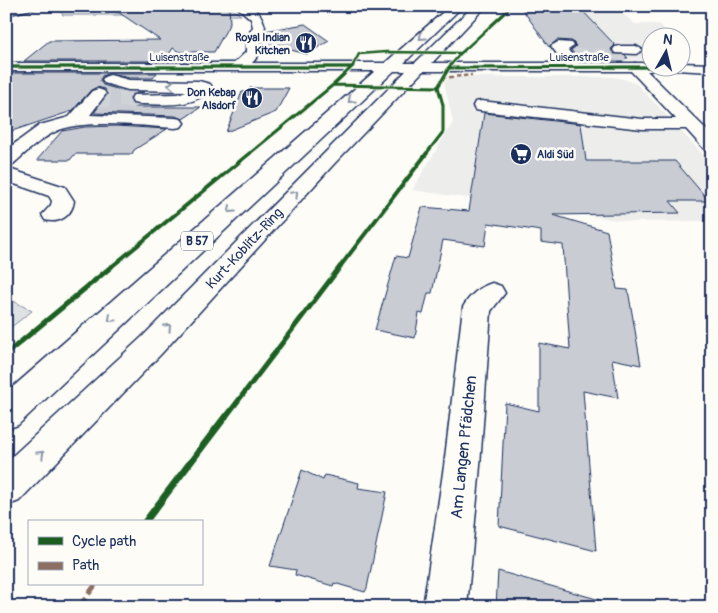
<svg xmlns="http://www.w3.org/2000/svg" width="718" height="613" font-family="Pangolin,sans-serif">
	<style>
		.built { fill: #edeeec }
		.green { fill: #e0e1e3; stroke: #7e88a0 }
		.building { fill: #c9ccd3; stroke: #1b2f5e }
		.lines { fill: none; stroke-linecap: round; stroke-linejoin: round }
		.minor-tunnel-far1 { stroke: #d0d3d8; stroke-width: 13; stroke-dasharray: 13 6; stroke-linecap: butt }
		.minor-tunnel { stroke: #d0d3d8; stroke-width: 17; stroke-dasharray: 17 9; stroke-linecap: butt }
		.minor-casing { stroke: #1b2f5e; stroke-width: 3 }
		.major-casing { stroke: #1b2f5e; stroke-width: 3 }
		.minor { fill: #fdfcf7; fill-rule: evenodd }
		.major { fill: #fdfcf7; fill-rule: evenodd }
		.quiet-far1 { stroke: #8d6e63; stroke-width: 2.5; stroke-dasharray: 4.5 2.5; stroke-linecap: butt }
		.quiet { stroke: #8d6e63; stroke-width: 5; stroke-dasharray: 11 5; stroke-linecap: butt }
		.cycleway-far4-casing { stroke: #fdfcf7; stroke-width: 4 }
		.cycleway-far3-casing { stroke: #fdfcf7; stroke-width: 5 }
		.cycleway-far2-casing { stroke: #fdfcf7; stroke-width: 6 }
		.cycleway-far1-casing { stroke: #fdfcf7; stroke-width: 8 }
		.cycleway-casing { stroke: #fdfcf7; stroke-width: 10 }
		.cycleway-far4 { stroke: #1b5e20; stroke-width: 2.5 }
		.cycleway-far3 { stroke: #1b5e20; stroke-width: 3 }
		.cycleway-far2 { stroke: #1b5e20; stroke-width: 4 }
		.cycleway-far1 { stroke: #1b5e20; stroke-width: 5 }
		.cycleway { stroke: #1b5e20; stroke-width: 7 }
		.oneway { stroke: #8c96aa }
		.labels { text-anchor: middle; stroke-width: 5; stroke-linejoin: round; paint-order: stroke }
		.far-poi-label { font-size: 11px; font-weight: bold; fill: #1b2f5e; stroke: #fdfcf7; text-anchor: end }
		.far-street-label { font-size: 11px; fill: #1b2f5e; stroke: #fdfcf7 }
		.shield { fill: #fdfcf7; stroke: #5f6c8c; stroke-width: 1 }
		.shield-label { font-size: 12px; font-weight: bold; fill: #1b2f5e }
		.street-label { font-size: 14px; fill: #1b2f5e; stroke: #fdfcf7 }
		.near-street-label { font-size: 16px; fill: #1b2f5e; stroke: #fdfcf7 }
	</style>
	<rect width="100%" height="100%" fill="#fdfcf7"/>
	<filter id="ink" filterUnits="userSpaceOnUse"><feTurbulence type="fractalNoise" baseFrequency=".02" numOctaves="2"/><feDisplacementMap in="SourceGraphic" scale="10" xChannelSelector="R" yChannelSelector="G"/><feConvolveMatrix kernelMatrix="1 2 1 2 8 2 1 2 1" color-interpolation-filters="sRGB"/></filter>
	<g filter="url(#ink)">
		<path class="built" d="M 519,6 L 614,6 L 635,24 L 658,24 L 675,37 L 650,38 L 650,60 L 558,59 Z
			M 462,77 L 613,77 L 624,79 L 637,84 L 712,164 L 712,221 L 631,222 L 412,190 L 453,122 L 444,82 L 448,79 Z"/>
		<path class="green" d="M 55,6 L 104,6 L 116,13 L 148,6 L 227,6 L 241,15 L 63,15 Z
			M 6,297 L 32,311 L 6,331 Z"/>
		<path class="building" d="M 109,6 L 229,6 L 230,23 L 214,52 L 179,52 L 173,48 L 165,61 L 24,61 L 49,41 L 160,40 Z
			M 520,6 L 578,6 L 615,45 L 611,49 L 613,54 L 625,55 L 628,58 L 576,57 L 571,50 L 576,46 L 572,41 L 557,40 L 549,47 Z
			M 305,24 L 329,41 L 307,54 L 262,43 L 265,31 Z
			M 10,73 L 157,73 L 153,78 L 129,78 L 109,73 L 102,76 L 100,81 L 103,85 L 127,92 L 144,92 L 131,94 L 129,100 L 135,105 L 133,107 L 201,107 L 183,119 L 175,116 L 94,113 L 108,94 L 105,89 L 97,87 L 91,90 L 72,111 L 6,133 L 6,76 Z
			M 250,88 L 289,88 L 276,112 L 226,132 L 242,92 L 249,92 Z
			M 484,113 L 581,124 L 586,161 L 675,161 L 709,201 L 670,201 L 680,213 L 553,215 L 607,231 L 617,289 L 628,290 L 641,365 L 612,359 L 618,398 L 583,391 L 596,551 L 499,526 L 505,403 L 539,411 L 539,343 L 570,349 L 563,245 L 541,242 L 541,231 L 488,223 L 485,246 L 443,240 L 432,293 L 428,293 L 423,314 L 419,313 L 415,338 L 375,330 L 396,256 L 408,258 L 422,207 L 469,211 Z
			M 116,126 L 167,129 L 134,150 L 132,154 L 75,154 L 70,160 L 37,160 L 62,131 L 85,127 Z
			M 302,470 L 323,480 L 325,475 L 359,483 L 358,488 L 387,492 L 367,588 L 365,592 L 334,583 L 333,586 L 295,575 L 296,570 L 270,566 Z
			M 498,571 L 600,600 L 599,607 L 496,607 Z"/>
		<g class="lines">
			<path class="minor-tunnel-far1" d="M 574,55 L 625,55"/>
			<path class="minor-tunnel" d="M 93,99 L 139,99"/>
			<g class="minor-casing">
				<path id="minor" d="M 12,6 L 38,6 L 36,8 L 6,15 L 6,7 Z
					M 236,6 C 253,6 261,10 265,27 C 264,30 261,35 260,38 C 259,42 261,46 260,51 C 256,62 243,73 232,70 L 230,67 L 246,52 L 246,39 L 253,27 L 251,19 Z
					M 558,42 L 572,43 L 574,46 L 568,50 L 581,67 L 579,70 L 569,70 L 551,46 Z
					M 620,46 L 636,46 L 643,50 L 636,54 L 615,53 L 613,50 L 615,47 Z
					M 635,63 L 640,64 L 712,135 L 712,152 L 705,150 L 686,129 L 642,129 L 481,111 L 475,110 L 473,106 L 475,102 L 481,101 L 642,119 L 676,119 L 630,70 L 628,67 L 630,64 Z
					M 110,75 L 129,80 L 199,81 L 210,84 L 212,87 C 197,109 162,104 139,104 L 133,103 L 131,99 L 133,95 L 178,94 L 186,91 L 128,90 L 104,83 L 102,80 L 104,77 Z
					M 98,89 L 104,91 L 106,94 L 90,115 L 175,118 L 181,119 L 184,123 L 181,127 L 175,128 C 144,126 88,119 59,130 C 42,137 27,152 13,164 L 6,166 L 6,150 L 10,147 L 40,125 L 69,117 L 92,91 Z
					M 6,168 L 65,187 L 74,201 C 72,216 59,224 45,220 L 42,215 L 51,205 L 52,201 L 49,196 L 6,181 Z
					M 492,283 L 501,286 L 505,293 L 491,311 L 480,466 L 467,607 L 423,607 L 444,466 L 463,307 C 470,295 479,287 492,283 Z"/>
			</g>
			<g class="major-casing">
				<path id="major" d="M 450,6 L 463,6 L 404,63 L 415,63 L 473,6 L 486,6 L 432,63 L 650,63 L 650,68 L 657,68 L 650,71 L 423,71 L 333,165 L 162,353 L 19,501 L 6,506 L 6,462 L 142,337 L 406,71 L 394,71 L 18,425 L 6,429 L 6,393 L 375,71 L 6,71 L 6,63 L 385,63 Z
					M 680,63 L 712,64 L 712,72 L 675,70 L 673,68 L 680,68 Z"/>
			</g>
			<use href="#minor" class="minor"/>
			<use href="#major" class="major"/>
			<path class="quiet-far1" d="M 442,78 L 472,75"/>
			<path class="quiet" d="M 79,607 L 96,584"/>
			<g class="cycleway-far4-casing">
				<path id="cycleway-far4" d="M 6,67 L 352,67
					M 352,67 L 359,54 L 386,52 L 461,53
					M 449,67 L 461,53 L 512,6
					M 611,67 L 650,67"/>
			</g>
			<g class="cycleway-far3-casing">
				<path id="cycleway-far3" d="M 6,67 L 352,67
					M 448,68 L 650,67
					M 333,85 L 438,87
					M 249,154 L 333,85 L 353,66
					M 426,154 L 443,132 L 443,105 L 438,87 L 450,66"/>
			</g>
			<g class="cycleway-far2-casing">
				<path id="cycleway-far2" d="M 110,268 L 250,153
					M 339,268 L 427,153"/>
			</g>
			<g class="cycleway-far1-casing">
				<path id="cycleway-far1" d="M 6,354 L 111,267
					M 225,418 L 340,267"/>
			</g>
			<g class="cycleway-casing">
				<path id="cycleway" d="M 145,522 L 225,417"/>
			</g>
			<use href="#cycleway-far4" class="cycleway-far4"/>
			<use href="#cycleway-far3" class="cycleway-far3"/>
			<use href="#cycleway-far2" class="cycleway-far2"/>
			<use href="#cycleway-far1" class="cycleway-far1"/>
			<use href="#cycleway" class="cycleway"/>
		</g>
		<defs><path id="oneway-chevron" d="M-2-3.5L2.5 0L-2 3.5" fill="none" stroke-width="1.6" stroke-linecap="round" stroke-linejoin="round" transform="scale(1.25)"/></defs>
		<g class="oneway">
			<use href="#oneway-chevron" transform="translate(422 37) rotate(138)"/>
			<use href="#oneway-chevron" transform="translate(171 85) rotate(-179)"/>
			<use href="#oneway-chevron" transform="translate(351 100) rotate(138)"/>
			<use href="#oneway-chevron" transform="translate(295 194) rotate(-46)"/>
			<use href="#oneway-chevron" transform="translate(231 210) rotate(138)"/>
			<use href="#oneway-chevron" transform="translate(111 319) rotate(138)"/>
			<use href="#oneway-chevron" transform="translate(168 327) rotate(-47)"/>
			<use href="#oneway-chevron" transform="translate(41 454) rotate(-45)"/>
		</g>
	</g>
	<defs>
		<g id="restaurant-disc" transform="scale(1.125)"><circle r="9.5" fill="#1b2f5e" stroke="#fdfcf7"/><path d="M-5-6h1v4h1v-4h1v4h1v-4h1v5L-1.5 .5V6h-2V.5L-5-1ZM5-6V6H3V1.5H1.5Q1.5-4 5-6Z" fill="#fff"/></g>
		<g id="supermarket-disc" transform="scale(1.125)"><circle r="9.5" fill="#1b2f5e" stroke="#fdfcf7"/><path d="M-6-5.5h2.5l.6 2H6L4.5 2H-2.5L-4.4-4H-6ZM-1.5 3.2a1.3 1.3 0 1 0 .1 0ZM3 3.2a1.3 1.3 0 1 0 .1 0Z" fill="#fff"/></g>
	</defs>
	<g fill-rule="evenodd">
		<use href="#restaurant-disc" x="306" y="43"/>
		<use href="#restaurant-disc" x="252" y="98"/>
		<use href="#supermarket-disc" x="521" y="154"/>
	</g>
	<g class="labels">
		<g class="far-poi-label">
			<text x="290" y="41">Royal Indian<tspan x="290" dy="13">Kitchen</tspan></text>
			<text x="236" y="96">Don Kebap<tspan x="236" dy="13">Alsdorf</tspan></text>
			<text x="537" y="158" text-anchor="start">Aldi Süd</text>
		</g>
		<g class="far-street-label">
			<text x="179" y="61">Luisenstraße</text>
			<text x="579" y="61">Luisenstraße</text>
		</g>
		<rect class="shield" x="181" y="231.5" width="32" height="19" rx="4"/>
		<g class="shield-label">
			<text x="197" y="245">B 57</text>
		</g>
		<g class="street-label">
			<text transform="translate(244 248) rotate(-47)" y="5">Kurt-Koblitz-Ring</text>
		</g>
		<g class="near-street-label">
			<text transform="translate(463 447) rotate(-84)" y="6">Am Langen Pfädchen</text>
		</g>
	</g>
	<rect width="718" height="613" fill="none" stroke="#fdfcf7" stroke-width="25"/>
	<rect x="12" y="12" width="693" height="588" fill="none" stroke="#1b2f5e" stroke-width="2" filter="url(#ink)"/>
	<rect x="28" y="520" width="175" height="65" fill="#fdfcf7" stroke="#a3aaba"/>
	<rect x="38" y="537" width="25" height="8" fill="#1b5e20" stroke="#a3aaba"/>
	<text x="72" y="546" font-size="15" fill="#1b2f5e">Cycle path</text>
	<rect x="38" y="562" width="25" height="8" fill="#8d6e63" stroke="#a3aaba"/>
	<text x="72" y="570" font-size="15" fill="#1b2f5e">Path</text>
	<g transform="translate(666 52) rotate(8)"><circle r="24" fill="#fdfcf7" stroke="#a3aaba"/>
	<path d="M0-4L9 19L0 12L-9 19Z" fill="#1b2f5e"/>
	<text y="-8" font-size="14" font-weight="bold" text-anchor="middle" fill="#1b2f5e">N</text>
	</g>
</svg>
